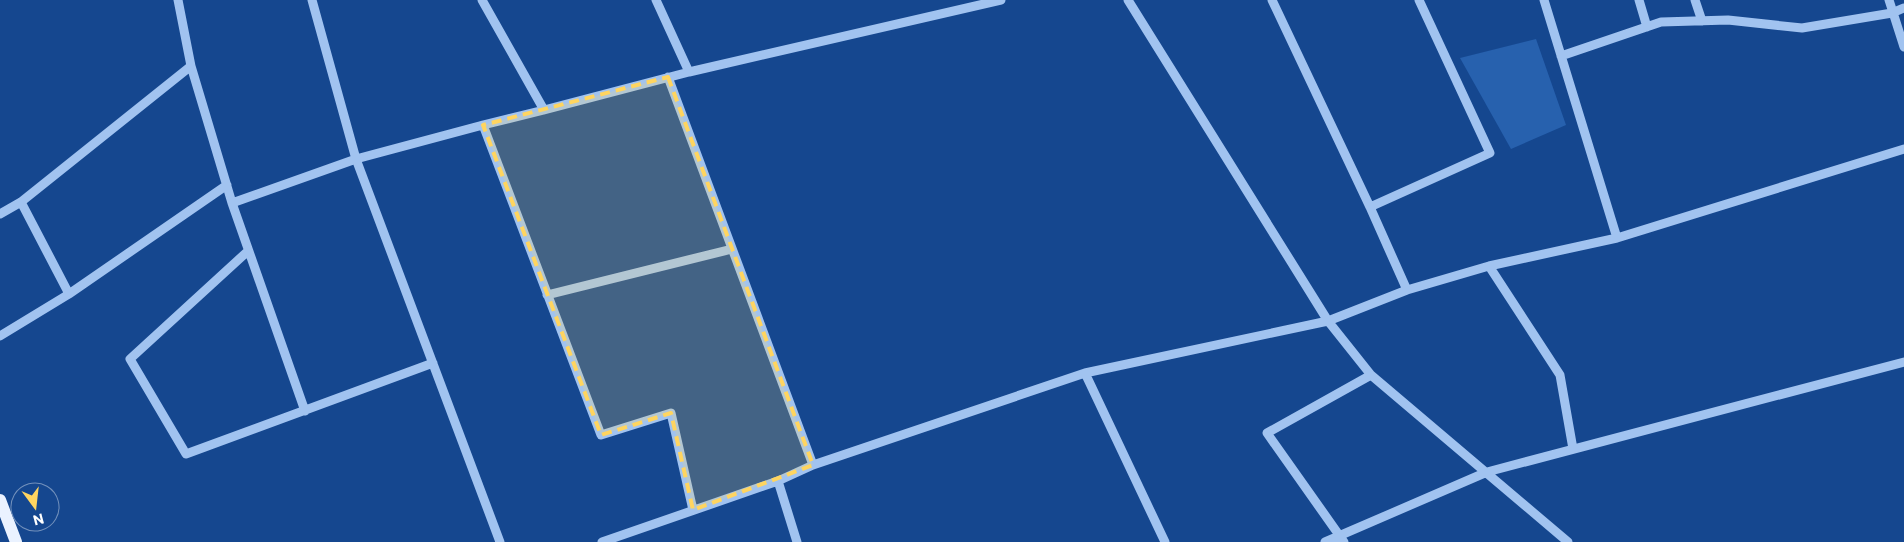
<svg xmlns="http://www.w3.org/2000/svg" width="1904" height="542" font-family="Commissioner,sans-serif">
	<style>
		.green { fill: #2761ae }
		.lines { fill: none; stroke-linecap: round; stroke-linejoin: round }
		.minor { stroke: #a1c3f0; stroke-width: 9 }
		.major { stroke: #eaf2ff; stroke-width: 12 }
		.marked { fill: #ffd560; fill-opacity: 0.2; stroke: #ffd560; stroke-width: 4; stroke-dasharray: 10 6; stroke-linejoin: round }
	</style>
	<rect width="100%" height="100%" fill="#15478f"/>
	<path class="green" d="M 1536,39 L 1566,125 L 1511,149 L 1460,58 Z"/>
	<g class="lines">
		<path class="minor" d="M 178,0 L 191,66 L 232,203 L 356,159 L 483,125 L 544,110
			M 312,0 L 356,159 L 500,542
			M 482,0 L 544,110 L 689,72 L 1001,0
			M 656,0 L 689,72
			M 1128,0 L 1328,321 L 1371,375 L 1568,542
			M 1272,0 L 1370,207 L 1407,290
			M 1544,0 L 1617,238
			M 1639,0 L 1647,27
			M 1695,0 L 1702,21
			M 1889,0 L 1904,47
			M 1561,56 L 1661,22 L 1728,20 L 1802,28 L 1892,13 L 1904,8
			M 668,77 L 813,465
			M 483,125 L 601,435 L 671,413 L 693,510
			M 21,202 L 69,294
			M 232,203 L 305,411
			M 1370,207 L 1490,153 L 1419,0
			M 0,214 L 21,202 L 191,66
			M 248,251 L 130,359 L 186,454 L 433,363
			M 1489,266 L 1560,375 L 1573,449
			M 547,295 L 732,249
			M 0,336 L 69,294 L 227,185
			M 1085,373 L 1165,542
			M 778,481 L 797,542
			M 602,542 L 778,481 L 813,465 L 1085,373 L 1328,321 L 1407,290 L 1489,266 L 1617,238 L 1904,149
			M 1325,542 L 1487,472 L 1904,362
			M 1344,542 L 1267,433 L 1371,375"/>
		<path class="major" d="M 0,500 L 16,542"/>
	</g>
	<path class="marked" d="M 668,77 L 813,465 L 693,510 L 671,413 L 601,435 L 483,125 Z"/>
	<g transform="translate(35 507) rotate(165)"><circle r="24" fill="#15478f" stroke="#7391bc"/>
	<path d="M0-4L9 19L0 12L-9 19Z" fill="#ffd560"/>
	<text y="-8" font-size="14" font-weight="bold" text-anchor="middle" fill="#ffffff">N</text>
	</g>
</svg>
